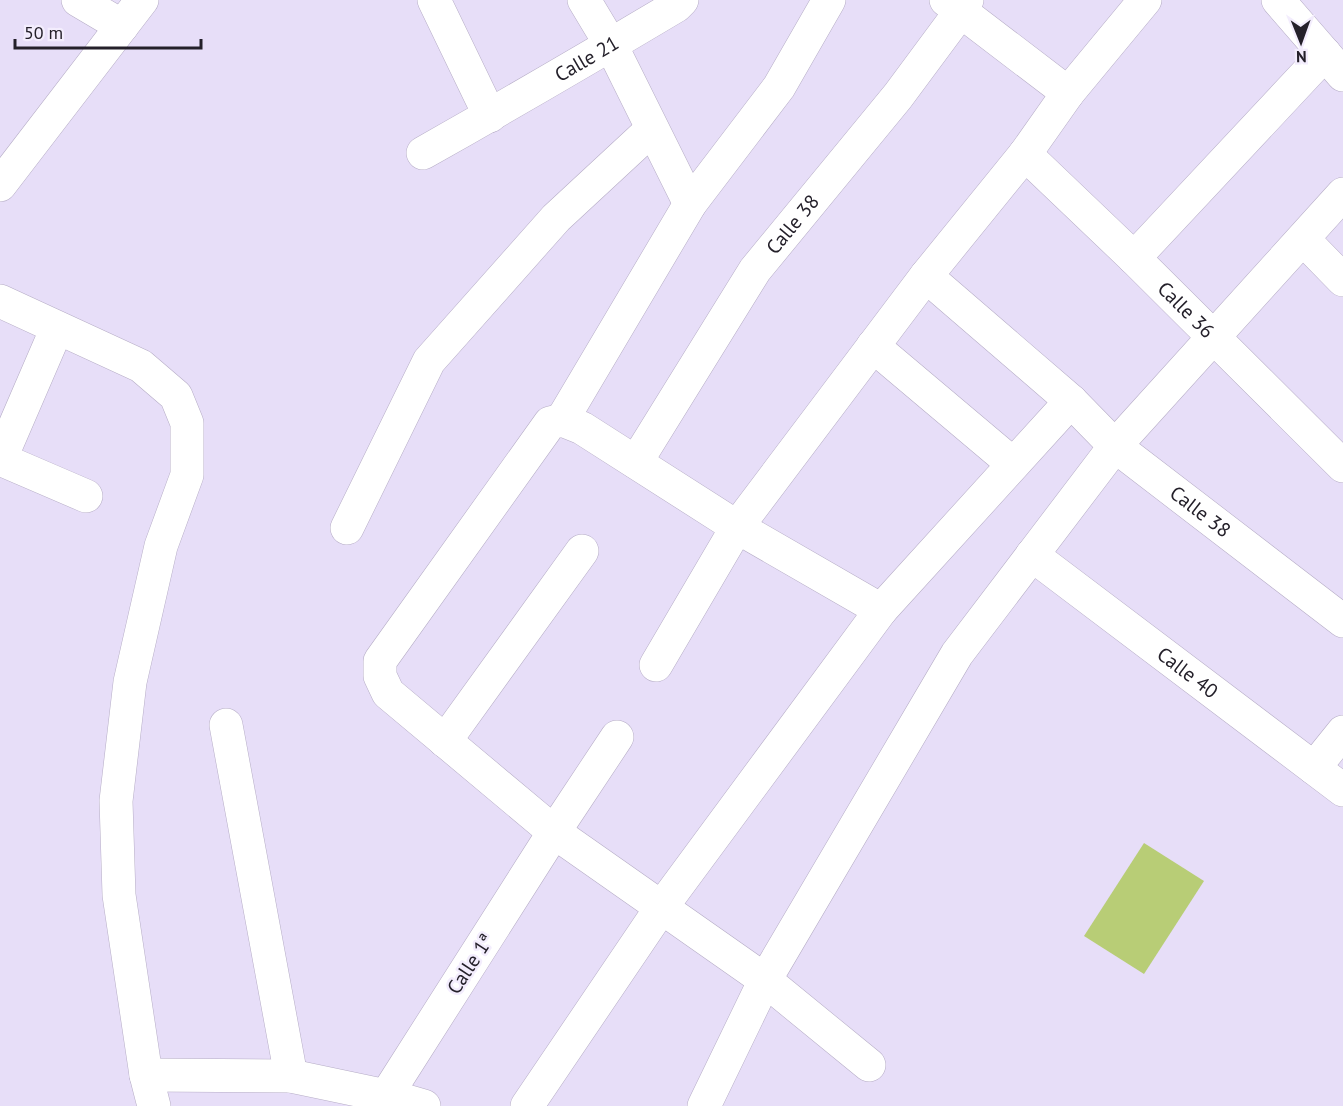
<svg xmlns="http://www.w3.org/2000/svg" width="1343" height="1106" font-family="'PT Sans',sans-serif">
	<style>
		.grass { fill: #b8cd76 }
		.lines { fill: none; stroke-linecap: round; stroke-linejoin: round }
		.minor-casing { stroke: #b6adc6; stroke-width: 34 }
		.minor { stroke: #fff; stroke-width: 33 }
		.labels { text-anchor: middle; stroke-width: 5; stroke-linejoin: round; paint-order: stroke }
		.street-label { font-size: 20px; fill: #24202a; stroke: #f3edfd }
	</style>
	<rect width="100%" height="100%" fill="#e7def8"/>
	<path class="grass" d="M 1144,843 L 1204,881 L 1144,974 L 1084,936 Z"/>
	<g class="lines">
		<g class="minor-casing">
			<g id="minor">
				<path d="M 78,0 L 122,26"/>
				<path d="M 434,0 L 490,116"/>
				<path d="M 584,0 L 611,45 L 690,204"/>
				<path d="M 946,0 L 1068,93"/>
				<path d="M 1278,0 L 1343,75"/>
				<path id="s1" d="M 423,153 C 508,105 592,56 676,6 L 682,0"/>
				<path id="s2" d="M 1025,154 L 1134,258 L 1343,466"/>
				<path d="M 0,185 L 142,0"/>
				<path d="M 1303,239 L 1343,280"/>
				<path d="M 1134,258 L 1325,54"/>
				<path id="s3" d="M 926,276 L 1071,401 L 1115,446 L 1343,621"/>
				<path d="M 0,301 L 141,366 L 176,396 L 187,423 L 187,475 L 161,546 L 130,682 L 116,801 L 119,895 L 146,1075 L 154,1106"/>
				<path d="M 873,346 L 1013,464"/>
				<path d="M 562,420 L 690,204 L 779,87 L 829,0"/>
				<path d="M 0,459 L 86,496"/>
				<path d="M 0,460 L 57,328"/>
				<path id="s4" d="M 636,462 L 755,270 L 898,96 L 961,11 L 967,0"/>
				<path d="M 347,528 L 429,361 L 556,218 L 652,129"/>
				<path id="s5" d="M 1032,555 L 1343,790"/>
				<path d="M 656,665 L 737,527 L 926,276 L 1025,154 L 1068,93 L 1145,0"/>
				<path d="M 226,725 L 291,1076"/>
				<path d="M 445,741 L 582,551"/>
				<path d="M 1314,768 L 1343,732"/>
				<path d="M 869,1065 L 765,980 L 554,832 L 388,693 L 380,676 L 380,661 L 550,423 L 562,420 L 582,428 L 737,527 L 881,610"/>
				<path d="M 146,1075 L 291,1076 L 400,1099 L 424,1106"/>
				<path d="M 386,1096 L 554,832 L 617,737"/>
				<path d="M 527,1106 L 661,908 L 881,610 L 1071,401"/>
				<path d="M 704,1106 L 765,980 L 957,654 L 1115,446 L 1343,194"/>
			</g>
		</g>
		<use href="#minor" class="minor"/>
	</g>
	<g class="labels">
		<g class="street-label">
			<text dy="7" stroke="none"><textPath href="#s1" startOffset="189">Calle 21</textPath></text>
			<text dy="7" stroke="none"><textPath href="#s4" startOffset="285">Calle 38</textPath></text>
			<text dy="7" stroke="none"><textPath href="#s2" startOffset="224">Calle 36</textPath></text>
			<text dy="7" stroke="none"><textPath href="#s3" startOffset="362">Calle 38</textPath></text>
			<text dy="7" stroke="none"><textPath href="#s5" startOffset="195">Calle 40</textPath></text>
			<text transform="translate(470 964) rotate(-57)" y="7">Calle 1ª</text>
		</g>
	</g>
	<g transform="translate(1301 42) rotate(179)" stroke="#f3edfd" stroke-width="4.5" paint-order="stroke">
	<path d="M0-4.5L10 22L0 15L-10 22Z" fill="#24202a"/>
	<text y="-9" font-size="16" font-weight="bold" text-anchor="middle" fill="#24202a">N</text>
	</g>
	<path d="M15 39v9h186v-9" fill="none" stroke="#24202a" stroke-width="3"/>
	<text x="24" y="39" font-size="18" fill="#24202a" stroke="#f3edfd" stroke-width="4.5" paint-order="stroke">50 m</text>
</svg>
